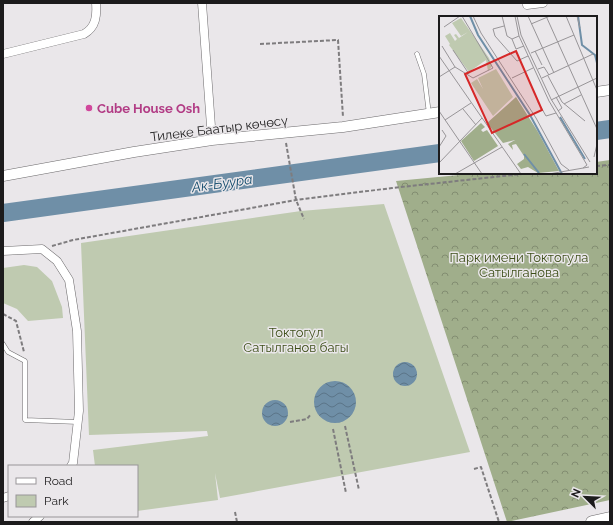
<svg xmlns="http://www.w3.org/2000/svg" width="613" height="525" font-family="Raleway,sans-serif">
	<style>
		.green { fill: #bfcab0 }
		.forest { fill: url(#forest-crowns) }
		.water { fill: url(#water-waves) }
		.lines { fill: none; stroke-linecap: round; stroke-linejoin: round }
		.river { stroke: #6f8fa7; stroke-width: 18 }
		.service-casing { stroke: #6c6a6c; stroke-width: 5 }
		.minor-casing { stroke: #6c6a6c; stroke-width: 9 }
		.tertiary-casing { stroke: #6c6a6c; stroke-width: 11 }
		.primary-casing { stroke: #6c6a6c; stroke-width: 13 }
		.path { stroke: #7e7c7e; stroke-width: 2; stroke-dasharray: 4 2; stroke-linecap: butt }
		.service { stroke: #fff; stroke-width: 4 }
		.minor { stroke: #fff; stroke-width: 8 }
		.tertiary { stroke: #fff; stroke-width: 10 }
		.primary { stroke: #fff; stroke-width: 12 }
		.hotel-dot { fill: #d1479c; stroke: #eae7ea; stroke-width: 1.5 }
		.labels { text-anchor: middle; stroke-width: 3; stroke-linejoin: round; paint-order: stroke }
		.hotel-label { font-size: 13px; font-weight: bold; fill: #b23c85; stroke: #eae7ea; text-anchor: start }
		.street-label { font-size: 13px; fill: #1c1b1c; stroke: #eae7ea }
		.park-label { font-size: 13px; fill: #3d4e18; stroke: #eae7ea }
		.water-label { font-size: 14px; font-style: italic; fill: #0f496b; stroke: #eae7ea }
		.inset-river { fill: none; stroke: #6f8fa7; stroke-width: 2 }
		.inset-road { fill: none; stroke: #989598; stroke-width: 1 }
		.view { fill: #d62828; fill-opacity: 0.15; stroke: #d62828; stroke-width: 2 }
		.inset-edge { fill: none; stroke: #1c1b1c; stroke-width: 2 }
	</style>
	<defs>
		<pattern id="forest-crowns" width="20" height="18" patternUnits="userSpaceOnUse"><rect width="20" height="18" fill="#a0ae8b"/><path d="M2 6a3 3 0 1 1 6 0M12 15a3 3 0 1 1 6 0" fill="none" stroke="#828d71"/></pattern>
		<pattern id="water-waves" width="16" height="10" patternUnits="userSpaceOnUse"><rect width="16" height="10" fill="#6f8fa7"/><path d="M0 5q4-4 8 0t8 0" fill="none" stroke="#5a7487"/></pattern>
	</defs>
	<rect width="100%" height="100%" fill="#eae7ea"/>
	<path class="green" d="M 384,204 L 470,452 L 220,498 L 215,473 L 218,500 L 137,511 L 137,466 L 95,466 L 93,450 L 208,436 L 207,431 L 89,435 L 81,243 L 301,211 Z
		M 24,265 L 37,267 L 52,281 L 62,307 L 63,318 L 28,321 L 17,309 L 3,303 L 3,268 Z"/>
	<path class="forest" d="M 610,160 L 610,500 L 507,522 L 396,181 L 480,173 L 596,173 L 596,162 Z"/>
	<path class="water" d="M393 374a12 12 0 1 1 24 0a12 12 0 1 1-24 0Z
		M314 402a21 21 0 1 1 42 0a21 21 0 1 1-42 0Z
		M262 413a13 13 0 1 1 26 0a13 13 0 1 1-26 0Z"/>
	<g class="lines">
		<path class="river" d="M 596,131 L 610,129
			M 3,213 L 440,153"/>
		<g class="service-casing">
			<path id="service" d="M 417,54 L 424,74 L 429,114
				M 3,344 L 8,352 L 25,361 L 25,420 L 78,422"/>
		</g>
		<g class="minor-casing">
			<path id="minor" d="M 202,3 L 212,140
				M 527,5 L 543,3
				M 3,54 L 84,34 C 96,27 97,16 96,3
				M 3,251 L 42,249 L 57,261 L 69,280 L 77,331 L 79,411 L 73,463 L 71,466
				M 3,498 L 9,496
				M 33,522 L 40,516"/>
		</g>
		<g class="tertiary-casing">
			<path id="tertiary" d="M 596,92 L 610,90
				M 3,176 L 134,152 L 212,140 L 343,127 L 440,112"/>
		</g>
		<g class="primary-casing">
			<path id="primary" d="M 592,522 L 610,518"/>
		</g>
		<path class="path" d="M 260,44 L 338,40 L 343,117
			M 286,143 L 296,200 L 304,219
			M 596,166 L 610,165
			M 52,246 L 73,240 L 296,200 L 392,188 L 531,173
			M 3,314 L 16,321 L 24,352
			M 290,422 L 307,419 L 311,414
			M 345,426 L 359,490
			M 333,429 L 346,493
			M 474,469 L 481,467 L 499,522
			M 235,512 L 237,522"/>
		<use href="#service" class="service"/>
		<use href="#minor" class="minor"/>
		<use href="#tertiary" class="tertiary"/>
		<use href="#primary" class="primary"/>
	</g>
	<circle class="hotel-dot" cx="89" cy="108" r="4"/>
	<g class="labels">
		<g class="hotel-label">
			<text x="97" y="113">Cube House Osh</text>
		</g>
		<g class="street-label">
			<text transform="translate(219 128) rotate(-7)" y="5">Тилеке Баатыр көчөсү</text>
		</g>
		<g class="park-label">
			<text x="519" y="262">Парк имени Токтогула<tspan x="519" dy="15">Сатылганова</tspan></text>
			<text x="296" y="337">Токтогул<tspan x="296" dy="15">Сатылганов багы</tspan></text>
		</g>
		<g class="water-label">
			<text transform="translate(222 183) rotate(-8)" y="5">Ак-Буура</text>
		</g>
	</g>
	<g transform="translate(439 16)">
		<rect width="158" height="158" fill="#eae7ea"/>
		<path d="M 22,2 L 50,42 L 53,50 L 49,55 L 47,44 L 30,56 L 10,29 L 11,28 L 6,20 L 11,17 L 16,25 L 18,23 L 15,19 L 17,18 L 20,22 L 29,16 L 22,20 L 13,7 ZM 57,53 L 74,81 L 54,100 L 32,67 L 38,63 L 44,73 L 39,62 Z" fill="#bfcab0"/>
		<path d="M 77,81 L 99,116 L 120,155 L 99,157 L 89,151 L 82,153 L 78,148 L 85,143 L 85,140 L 77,128 L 73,129 L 74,134 L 69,128 L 76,124 L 64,127 L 48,107 ZM 42,107 L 46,111 L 42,114 L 44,116 L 48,114 L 59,130 L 35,145 L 22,125 Z" fill="#a0ae8b"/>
		<path class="inset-river" d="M 31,0 L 39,19 L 91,99 L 123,158M 139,0 L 143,29 L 156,39 L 158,47M 121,101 L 146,143M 85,138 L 100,157"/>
		<path class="inset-road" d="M 34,0 L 42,17 L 97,102 L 122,148 L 130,154M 63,0 L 68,20 L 73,23M 76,0 L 80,20 L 110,85 L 148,149 L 144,152M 78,0 L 82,19 L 112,83 L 151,146M 89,0 L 115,57M 107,0 L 158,113M 127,0 L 158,74M 138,0 L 141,12M 92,8 L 111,0M 65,10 L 54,13 L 56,20 L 78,45 L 89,40M 5,11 L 21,0M 80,20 L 73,23 L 77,33 L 85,30M 3,30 L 16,51M 14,34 L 30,58M 96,35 L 103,49M 92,37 L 135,19M 0,40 L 82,158M 99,53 L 105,51 L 110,59M 109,60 L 123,86 L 146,105M 0,61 L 16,51 L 34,62 L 54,52 L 23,0M 73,62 L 94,52M 103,62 L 154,38M 117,81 L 123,92 L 119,95M 112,84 L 158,62M 99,86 L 107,100 L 117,97M 125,88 L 142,79M 24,93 L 37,109M 0,95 L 43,158M 6,104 L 32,87M 0,131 L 7,120 L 3,114M 155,141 L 158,128M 0,147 L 43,102M 16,158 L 63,131M 110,158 L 150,151"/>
		<path class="view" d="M 77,35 L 103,94 L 53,117 L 26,58 Z"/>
		<rect width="158" height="158" class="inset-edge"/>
	</g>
	<rect width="613" height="525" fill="none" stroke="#1c1b1c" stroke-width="8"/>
	<rect x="8" y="465" width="130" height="52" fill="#eae7ea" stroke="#989598"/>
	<rect x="16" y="478" width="20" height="6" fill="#ffffff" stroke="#989598"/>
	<text x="44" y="485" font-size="12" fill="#1c1b1c">Road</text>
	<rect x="16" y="495" width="20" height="12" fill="#bfcab0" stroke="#989598"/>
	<text x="44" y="505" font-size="12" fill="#1c1b1c">Park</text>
	<g transform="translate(585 497) rotate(294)" stroke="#eae7ea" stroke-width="3" paint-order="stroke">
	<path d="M0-3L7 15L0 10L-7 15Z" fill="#1c1b1c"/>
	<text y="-6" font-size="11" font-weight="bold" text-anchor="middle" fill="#1c1b1c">N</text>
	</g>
</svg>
